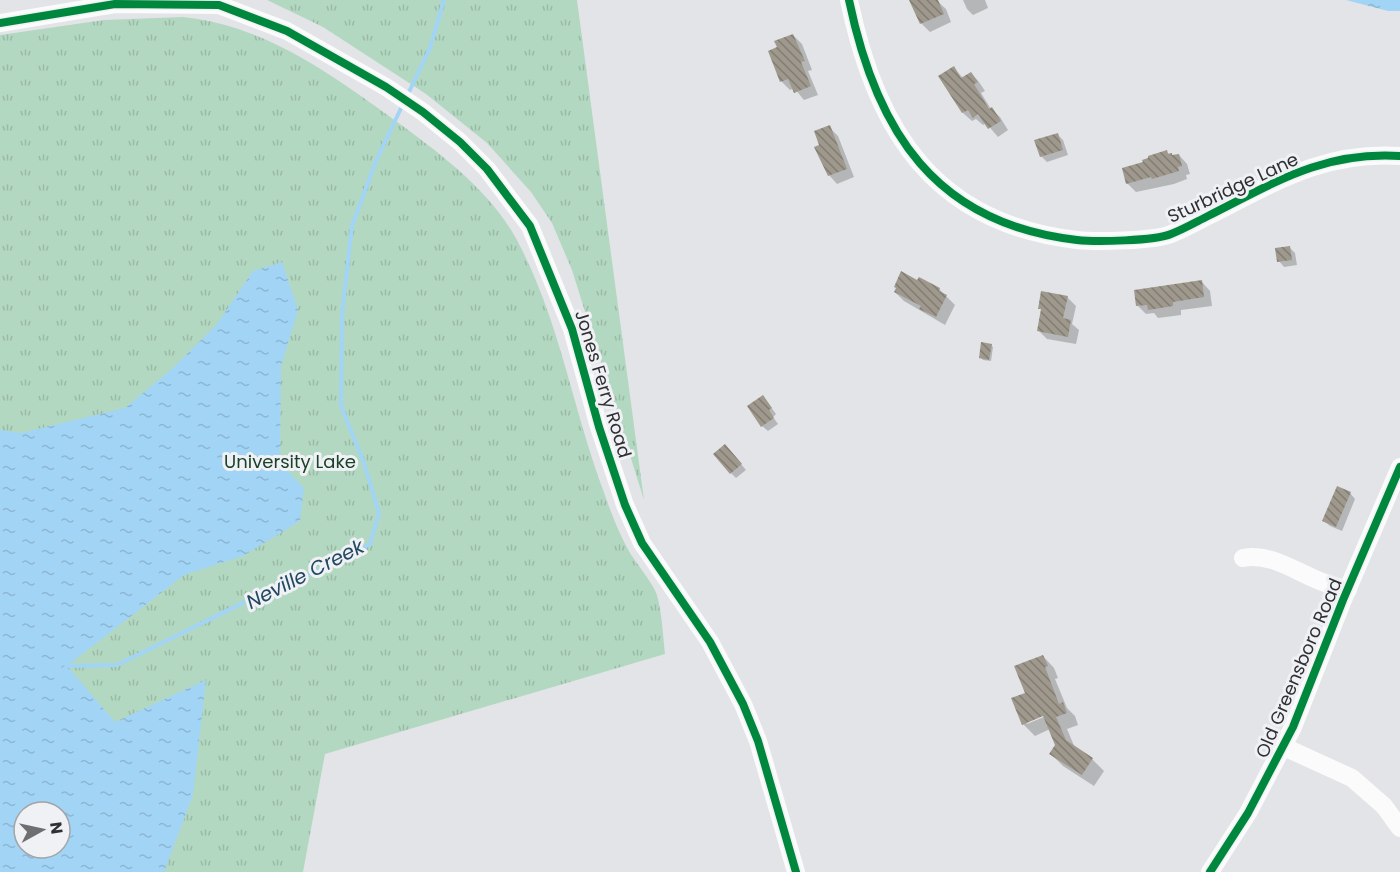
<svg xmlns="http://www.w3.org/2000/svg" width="1400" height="872" font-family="Poppins,sans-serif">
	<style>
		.park { fill: url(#park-tufts); fill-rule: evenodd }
		.water { fill: url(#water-ripples); fill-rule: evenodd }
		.shadow { fill: #0003; fill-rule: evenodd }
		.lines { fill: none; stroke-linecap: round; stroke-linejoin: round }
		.stream { stroke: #a2d4f5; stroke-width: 4 }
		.building { fill: url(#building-back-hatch) }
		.minor { stroke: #fbfbfb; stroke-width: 18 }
		.cycleway-casing { stroke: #eff1f5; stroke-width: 11 }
		.cycleway { stroke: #00873e; stroke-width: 8 }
		.labels { text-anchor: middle; stroke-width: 6; stroke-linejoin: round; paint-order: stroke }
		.street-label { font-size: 18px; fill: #303032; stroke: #eff1f5 }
		.park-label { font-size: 18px; fill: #1a4129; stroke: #eff1f5 }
		.water-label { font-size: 20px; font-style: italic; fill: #224961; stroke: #eff1f5 }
	</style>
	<defs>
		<pattern id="park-tufts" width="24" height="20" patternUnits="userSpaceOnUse" patternTransform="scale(1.5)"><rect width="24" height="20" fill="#b3d8c1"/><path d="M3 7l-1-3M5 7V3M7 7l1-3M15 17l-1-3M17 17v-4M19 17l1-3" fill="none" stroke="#9abaa6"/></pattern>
		<pattern id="water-ripples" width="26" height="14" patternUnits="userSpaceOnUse" patternTransform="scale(1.5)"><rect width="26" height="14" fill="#a2d4f5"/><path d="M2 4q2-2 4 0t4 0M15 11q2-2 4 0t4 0" fill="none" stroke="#8cb6d2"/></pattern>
		<pattern id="building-back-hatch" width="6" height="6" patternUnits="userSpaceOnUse" patternTransform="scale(1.5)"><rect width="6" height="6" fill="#9f988c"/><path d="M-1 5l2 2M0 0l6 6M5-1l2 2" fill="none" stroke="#827c73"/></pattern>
	</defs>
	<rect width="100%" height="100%" fill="#e3e4e7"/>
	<path class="park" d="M 267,0 L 577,0 L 644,500 L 572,270 L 552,223 L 531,192 L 487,143 L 426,94 L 323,27 Z
		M 183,17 C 263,25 330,73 393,119 C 441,154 493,192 520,246 C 559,321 573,408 602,487 C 610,510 618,532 630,553 C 637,564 654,585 657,595 C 662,614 663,635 665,654 L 325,754 L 303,872 L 0,872 L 0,35 L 104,20 ZM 24,812 L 60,812 L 60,848 L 24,848 Z"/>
	<path class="water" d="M 1346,0 L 1400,0 L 1400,11 L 1388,11 Z
		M 282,262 L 298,310 L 281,366 L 280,463 L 304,488 L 300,521 L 243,556 L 184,575 L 67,666 L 115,722 L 206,680 L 193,795 L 164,872 L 0,872 L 0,430 L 21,433 L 125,408 L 173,368 L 217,324 L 253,271 ZM 24,812 L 60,812 L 60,848 L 24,848 Z"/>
	<path class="shadow" d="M 910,0 L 936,0 L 946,9 L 951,22 L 930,32 L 921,23 Z
		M 963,0 L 985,0 L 988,8 L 973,15 L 967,9 Z
		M 793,35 L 802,44 L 812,70 L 808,71 L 818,95 L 804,100 L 794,88 L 790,90 L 781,81 Z
		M 954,68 L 963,78 L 971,73 L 979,82 L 985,91 L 981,93 L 991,109 L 1000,117 L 1008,130 L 998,137 L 986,123 L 983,125 L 976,119 L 972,121 L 963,113 L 940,77 Z
		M 829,127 L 838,136 L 854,177 L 837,184 L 829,175 L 821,145 Z
		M 1057,134 L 1063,140 L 1068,155 L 1047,162 L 1041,156 Z
		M 1167,152 L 1173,157 L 1179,155 L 1187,164 L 1190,174 L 1186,175 L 1187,179 L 1174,184 L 1136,192 L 1127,183 L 1145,163 Z
		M 1289,247 L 1295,253 L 1297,265 L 1284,267 L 1279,261 Z
		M 918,282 L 939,289 L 955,305 L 945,325 L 904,301 L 895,292 Z
		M 1202,282 L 1210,291 L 1212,306 L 1181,310 L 1181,315 L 1158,318 L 1154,313 L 1146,314 L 1138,306 Z
		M 1067,297 L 1076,306 L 1072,324 L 1079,330 L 1076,344 L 1047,339 L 1038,330 L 1042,310 L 1040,308 Z
		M 991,345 L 993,347 L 991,361 L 983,360 L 981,358 Z
		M 768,403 L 776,414 L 773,417 L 778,424 L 768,431 L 762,426 Z
		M 730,451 L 746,470 L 736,478 L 731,473 Z
		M 1350,493 L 1355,499 L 1342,531 L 1330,526 L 1324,521 Z
		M 1043,656 L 1054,668 L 1058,678 L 1055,679 L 1067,708 L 1075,716 L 1078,725 L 1067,729 L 1075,748 L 1092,759 L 1104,771 L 1094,786 L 1063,766 L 1051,754 L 1057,745 L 1050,729 L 1035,736 L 1023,724 L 1027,694 ZM 1050,712 L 1051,714 L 1027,724 L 1027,721 Z"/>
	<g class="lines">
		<path class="stream" d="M 408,94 L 430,48 L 444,0
			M 64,669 L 67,666 L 117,665 L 257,596 L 303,578 L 370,544 L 379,513 L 364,463 L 341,406 L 342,314 L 352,226 L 376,161 L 403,104"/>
	</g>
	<path class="building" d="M 909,0 L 938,0 L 944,14 L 920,24 Z
		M 793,34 L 805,61 L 801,62 L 811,86 L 794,93 L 788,79 L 780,82 L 768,51 L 777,47 L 774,41 Z
		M 954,66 L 961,78 L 971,72 L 978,82 L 974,84 L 989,109 L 992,107 L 1001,121 L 988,129 L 978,114 L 973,118 L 968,110 L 962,113 L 938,76 Z
		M 830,125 L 847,169 L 828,176 L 814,147 L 819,145 L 814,131 Z
		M 1058,133 L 1063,150 L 1040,157 L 1034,140 Z
		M 1167,150 L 1168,154 L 1172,153 L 1172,155 L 1179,154 L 1182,166 L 1178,167 L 1179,171 L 1152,179 L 1151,177 L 1126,184 L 1122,168 L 1143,162 L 1142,160 L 1148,158 L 1148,156 Z
		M 1290,246 L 1292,260 L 1277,262 L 1275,248 Z
		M 901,271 L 917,280 L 919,277 L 940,288 L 939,291 L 947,295 L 936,317 L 919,309 L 921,306 L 894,292 L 896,288 L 894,287 Z
		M 1202,280 L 1204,297 L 1173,302 L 1173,306 L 1148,310 L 1147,305 L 1136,306 L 1134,290 Z
		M 1041,291 L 1068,296 L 1063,318 L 1071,320 L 1068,337 L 1037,331 L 1041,309 L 1038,309 Z
		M 981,342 L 992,344 L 989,360 L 979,358 Z
		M 763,395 L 772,408 L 769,410 L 774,418 L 761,427 L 747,406 Z
		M 725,444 L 742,464 L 730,474 L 713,454 Z
		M 1337,486 L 1351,492 L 1336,527 L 1322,521 Z
		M 1043,655 L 1048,666 L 1045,667 L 1059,704 L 1063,702 L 1067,713 L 1056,717 L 1066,740 L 1093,758 L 1082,775 L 1049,754 L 1055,745 L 1043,716 L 1022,725 L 1011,698 L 1025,693 L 1014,666 Z"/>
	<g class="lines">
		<path class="minor" d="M 849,0 C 876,131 935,224 1077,240 C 1095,242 1155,241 1171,234 C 1184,229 1196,222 1208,216 C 1274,183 1323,151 1400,156
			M 0,23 L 115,4 L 219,5 L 287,31 L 386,87 L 423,112 L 460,142 L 487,169 L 530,226 L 572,329 L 599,427 L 625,505 L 642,543 L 710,642 L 743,704 L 758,741 L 796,872
			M 1243,558 C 1269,553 1292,569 1315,579 C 1326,584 1337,587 1348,590
			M 1284,747 L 1352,778 L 1384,806 L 1400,828
			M 1210,872 L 1248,813 L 1293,727 L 1343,600 L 1400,467"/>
		<g class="cycleway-casing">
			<path id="cycleway" d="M 849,0 C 876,131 935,224 1077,240 C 1095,242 1155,241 1171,234 C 1184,229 1196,222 1208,216 C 1274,183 1323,151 1400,156
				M 0,23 L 115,4 L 219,5 L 287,31 L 386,87 L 423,112 L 460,142 L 487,169 L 530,226 L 572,329 L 599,427 L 625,505 L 642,543 L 710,642 L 743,704 L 758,741 L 796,872
				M 1210,872 L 1248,813 L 1293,727 L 1343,600 L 1400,467"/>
		</g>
		<use href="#cycleway" class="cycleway"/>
	</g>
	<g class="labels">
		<g class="street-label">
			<text transform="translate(1233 188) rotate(-25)" y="6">Sturbridge Lane</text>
			<text transform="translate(603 384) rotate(73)" y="6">Jones Ferry Road</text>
			<text transform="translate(1299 668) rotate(-67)" y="6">Old Greensboro Road</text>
		</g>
		<g class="park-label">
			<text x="290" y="468">University Lake</text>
		</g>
		<g class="water-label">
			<text transform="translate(305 574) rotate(-27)" y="7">Neville Creek</text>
		</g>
	</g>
	<g transform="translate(42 830) rotate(82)"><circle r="28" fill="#eff1f5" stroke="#a3a4a7" stroke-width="1.5"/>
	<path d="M0-4.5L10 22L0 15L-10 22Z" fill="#6f6f71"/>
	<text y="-9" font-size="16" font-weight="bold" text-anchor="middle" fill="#303032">N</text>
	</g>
</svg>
